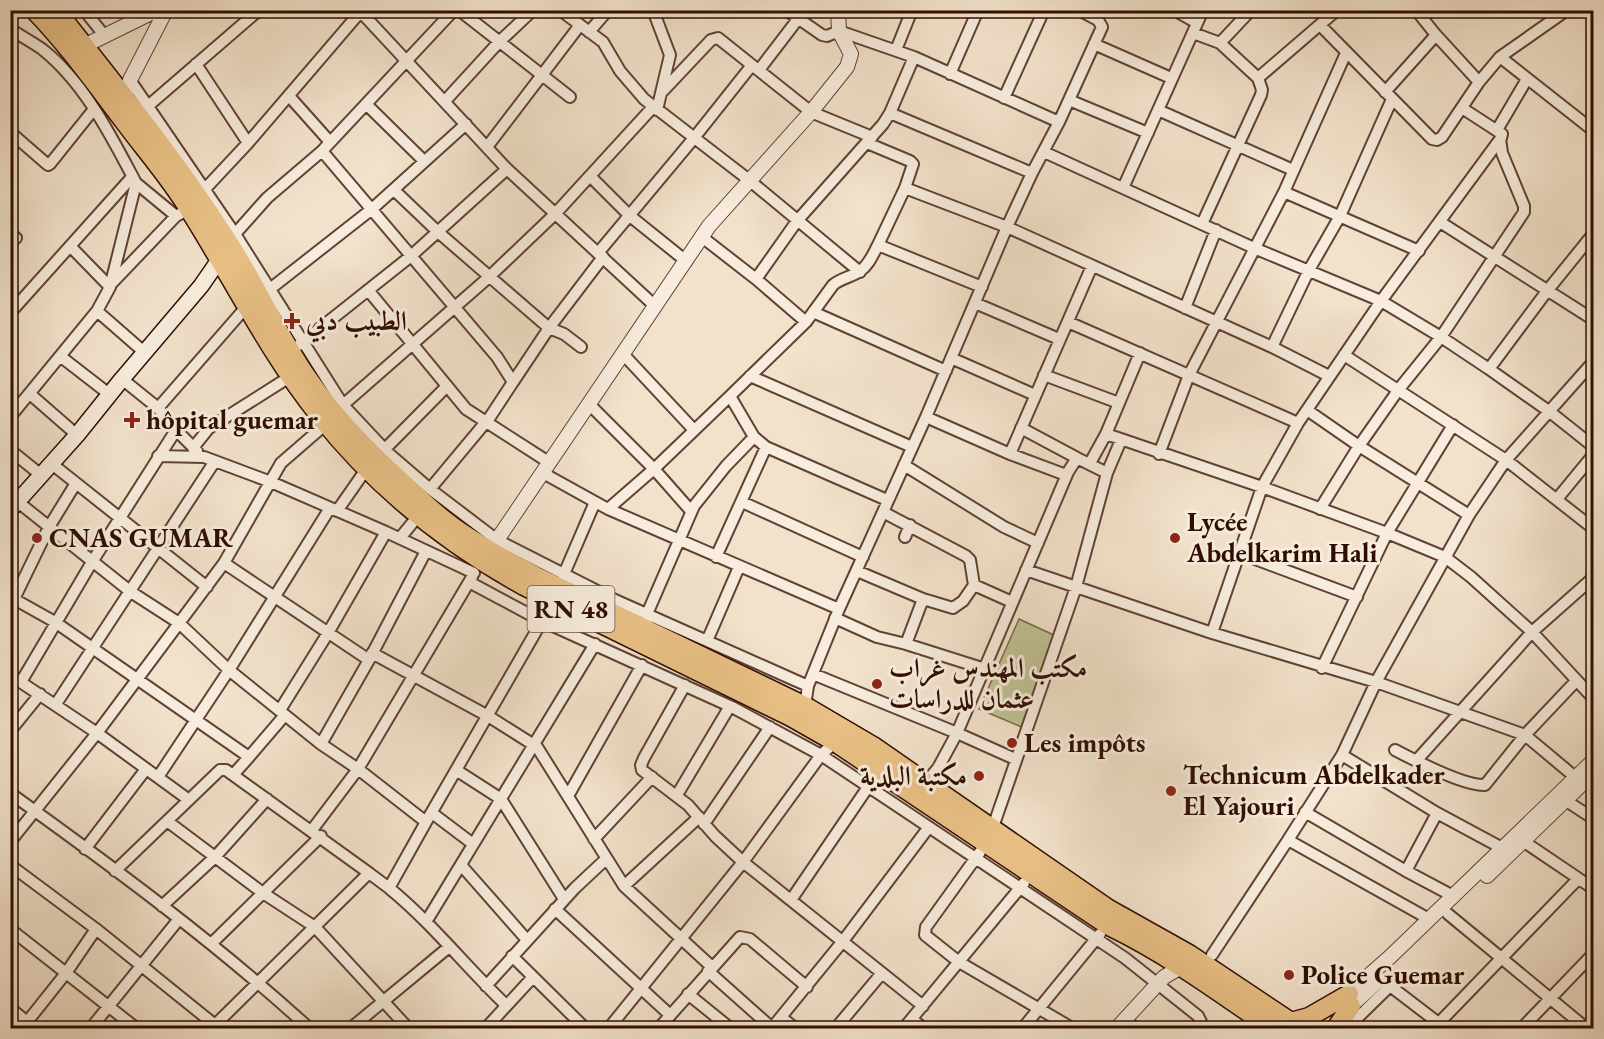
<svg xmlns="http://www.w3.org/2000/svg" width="1604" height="1039" font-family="'EB Garamond',Amiri,serif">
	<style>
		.pitch { fill: #c0c293; stroke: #78684a; stroke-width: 1.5 }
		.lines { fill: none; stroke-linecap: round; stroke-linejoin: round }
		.minor-casing { stroke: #604234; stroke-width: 14 }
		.tertiary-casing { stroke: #604234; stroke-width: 16 }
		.secondary-casing { stroke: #2f0d01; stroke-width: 18 }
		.trunk-casing { stroke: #2f0d01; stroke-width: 21 }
		.minor { stroke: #f7ecdd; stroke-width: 10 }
		.tertiary { stroke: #f7ecdd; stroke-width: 14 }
		.secondary { stroke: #f7ecdd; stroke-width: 15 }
		.trunk { stroke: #e9c186; stroke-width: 18 }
		.poi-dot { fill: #8f2418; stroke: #f7ecdd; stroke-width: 2 }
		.labels { text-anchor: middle; stroke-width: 6; stroke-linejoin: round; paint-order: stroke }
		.shield { fill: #f7ecdd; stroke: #6b5043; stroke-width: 1.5 }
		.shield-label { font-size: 26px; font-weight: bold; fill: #2f0d01 }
		.poi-label { font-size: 27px; font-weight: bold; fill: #2f0d01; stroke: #f7ecdd; text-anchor: start }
	</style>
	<rect width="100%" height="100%" fill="#f2e2cb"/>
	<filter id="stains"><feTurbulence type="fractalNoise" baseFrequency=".00333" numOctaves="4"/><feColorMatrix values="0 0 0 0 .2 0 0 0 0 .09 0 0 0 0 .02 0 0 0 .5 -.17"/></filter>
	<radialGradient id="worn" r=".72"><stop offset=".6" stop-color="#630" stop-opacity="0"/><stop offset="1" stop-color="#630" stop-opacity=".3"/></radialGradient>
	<path class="pitch" d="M 1019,619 L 1056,636 L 1024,728 L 979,709 Z"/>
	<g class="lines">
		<g class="minor-casing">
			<path id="minor" d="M 84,10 L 104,35
				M 359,10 L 507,169 L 655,306
				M 459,10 L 570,97
				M 560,10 L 603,42 L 620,71 L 644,99 L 749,180 L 860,272
				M 653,10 L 670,55 L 657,110
				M 786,10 L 822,35 L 827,36 L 839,31 L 914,57 L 1059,122
				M 1174,10 L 1197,23
				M 1251,10 L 1220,43 L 1258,78
				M 1416,10 L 1436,35 L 1479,82
				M 1320,25 L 1432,139 L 1437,140 L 1442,137 L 1479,82 L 1500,57 L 1567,10
				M 10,29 C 21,36 32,42 42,49 C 85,83 111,136 136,183 L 110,287 L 97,311 L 10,417
				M 589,32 L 608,10
				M 1193,33 L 1220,43
				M 1094,44 L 1171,78
				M 896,50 L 912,10
				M 1500,57 L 1594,131
				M 196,64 L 248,143
				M 759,70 L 798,19
				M 950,74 L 978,10
				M 130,80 L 235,234 L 343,405 L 387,452 L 430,489 L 497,540 L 615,600 L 808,686
				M 1385,92 L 1436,35
				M 661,93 L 711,40 L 718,38 L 811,112 L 872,137
				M 289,96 L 330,142
				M 1004,98 L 1044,10
				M 1069,100 L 1148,133
				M 445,101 L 499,42 L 533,10
				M 366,104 L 424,161
				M 148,106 L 259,10
				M 1158,110 L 1293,170
				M 890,113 L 1032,173
				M 1497,130 L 1527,79
				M 10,132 L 48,165 L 50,164 L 94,109
				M 867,143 L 910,161 L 913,164 L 905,188 L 878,245 L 982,287
				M 487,147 L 580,25
				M 322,151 L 497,357 L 513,382 L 490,417 L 430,489
				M 1044,152 L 1254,248 L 1381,301 L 1441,337 L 1489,369 L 1550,412 L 1594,447
				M 590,176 L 630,216 L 686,261
				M 136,183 L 176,216
				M 905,188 L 1007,227 L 1272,347 L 1329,376
				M 1123,188 L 1203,10
				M 394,190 L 438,232 L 549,328 L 564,334 L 581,347
				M 1284,192 L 1419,251
				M 203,193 L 205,189 L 248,143 L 362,10
				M 1440,222 L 1594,320
				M 1202,224 L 1261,95 L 1262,90 L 1258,78 L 1337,10
				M 10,233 L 16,238
				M 235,234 L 267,198 L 322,151 L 454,10
				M 702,237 L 756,279 L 806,322
				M 878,245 C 873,254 869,265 860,271 C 852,277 841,278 833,285 L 806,322 L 730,396 L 754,437 L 766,447 L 887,500
				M 71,247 L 110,287
				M 598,253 L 694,138 L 752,65
				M 756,279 L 797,221 L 883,124 L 890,113 L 914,57
				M 112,283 L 176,216 L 189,209
				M 270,289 L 372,209 L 466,124
				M 368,290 L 466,409 L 550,463
				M 975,303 L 1059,339
				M 1185,308 L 1216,230
				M 97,311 L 144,352
				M 813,312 L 946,371
				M 10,313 L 132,177
				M 1068,322 L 1298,423
				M 299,345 L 411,256 L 507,169
				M 1272,347 L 1309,270 L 1340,216 L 1392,99
				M 623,354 L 694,430
				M 1344,355 L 1506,460 L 1594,529
				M 60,356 L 109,394
				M 951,358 L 1035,395
				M 1489,369 L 1547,291 L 1594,233
				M 1044,375 L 1119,403
				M 750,376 L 912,447
				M 122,379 L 158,408 L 176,430 L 197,451
				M 513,382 L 549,328 L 603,257
				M 30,394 L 77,435
				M 589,404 L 654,469 L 691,511
				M 158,408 L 247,306
				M 339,410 L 343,405 L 489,277 L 555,214 L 653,107
				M 1307,410 L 1359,446 L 1469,515
				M 926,417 L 1010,454 L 1066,475
				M 1021,428 L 1077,458
				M 1106,434 L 1262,487 L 1387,533 L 1453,425
				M 193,448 L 209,428 L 291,376
				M 385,449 L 446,387
				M 10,450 L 41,475
				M 1010,454 L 1092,266
				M 1159,454 L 1189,375 L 1284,192 L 1346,53
				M 158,456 L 204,457 L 271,482 L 386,532 L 474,573
				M 1090,463 L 1106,434 L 1140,353
				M 52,464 L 207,587
				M 904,465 L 1004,527 L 1038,543
				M 543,473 L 608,509 L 839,609
				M 1557,499 L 1594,454
				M 18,502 L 131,592 L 179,623 L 229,670 L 321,744 L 358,769 L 426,822 L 389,888 L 369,873
				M 742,502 L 863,557
				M 608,509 L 654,469 L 730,396
				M 1320,509 L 1359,446 L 1399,389 L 1441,337 L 1524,212 L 1524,206 L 1502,153 L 1500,139
				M 337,511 L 367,468
				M 905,537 L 910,525
				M 400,538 L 418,516
				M 1239,553 L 1357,597
				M 716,557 L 766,447
				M 224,563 L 369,660
				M 1026,570 L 1212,633 L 1376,682 L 1525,735 L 1575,777
				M 857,571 L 923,599 L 953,608 L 963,601 L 974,585 L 970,560 L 966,556 L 883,512
				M 564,580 L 564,574 L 595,502
				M 469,582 L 542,621 L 732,707 L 821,755 L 1125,958 L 1198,1016 L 1201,1022 L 1198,1028
				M 974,585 L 1012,602
				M 835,618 L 877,637 L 906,644 L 985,669
				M 646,621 L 647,614 L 694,506 L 726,466 L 754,437
				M 1212,633 L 1262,487 L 1298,423 L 1381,301 L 1501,138 L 1502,134 L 1462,108
				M 707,641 L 739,567
				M 906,644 L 923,599
				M 372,653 L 488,716 L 537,747 L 624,886 L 712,967
				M 1322,668 L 1387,533 L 1445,557 L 1471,577 L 1532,632 L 1594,699
				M 813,674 L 957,733 L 1015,759
				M 10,675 L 97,733 L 189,800
				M 21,682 L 92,562 L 176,430
				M 685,685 L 644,758 L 641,765 L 642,770 L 688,805 L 715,836 L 743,862 L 882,973
				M 56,704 L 215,461
				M 805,706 L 808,686 L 839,609 L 926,417 L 1007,227 L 1032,173 L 1059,122 L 1102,27 L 1098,20 L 1079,10
				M 280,710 L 328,633 L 386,532
				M 10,731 L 40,694
				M 321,744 L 369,660 L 426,551
				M 1395,750 C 1414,760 1465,786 1485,785 L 1525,735 L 1576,681
				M 1342,755 L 1437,813 L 1502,848
				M 249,757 L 285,715
				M 1416,761 L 1532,632 L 1594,577
				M 456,770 L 501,799 L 564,899
				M 158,777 L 229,670 L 330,508
				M 923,786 L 938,768 L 957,733 L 1068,472 L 1077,458 L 1107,473
				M 10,793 C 113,867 216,943 309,1028
				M 677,795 L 730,706
				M 568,796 L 642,665
				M 1565,800 L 1594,819
				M 1305,812 L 1406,871 L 1453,896
				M 432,813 L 473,844
				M 167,821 L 263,893 L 315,927 L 408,1028
				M 426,822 L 542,621
				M 704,824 L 770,727
				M 312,830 L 358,769 L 472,577
				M 992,830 L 1076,587 L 1107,473 L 1121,440
				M 594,839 L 652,777
				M 1288,840 L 1342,755 L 1376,682 L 1469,515 L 1506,460 L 1594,361
				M 1523,841 L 1594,889
				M 10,842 L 97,733 L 224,563 L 281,463 L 326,424
				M 85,849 L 146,769
				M 980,852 L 926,927 L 925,935 L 959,962 L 1072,1028
				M 10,865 L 96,929 L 215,1025 L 369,873 L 233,775 L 249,757 L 55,622 L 14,599 L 49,527 L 76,483
				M 461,865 L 527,940
				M 115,871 L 220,770 L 226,770 L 233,775
				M 1406,871 L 1437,813
				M 624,886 L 699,817
				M 389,888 C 432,923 466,967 506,1005
				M 791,900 L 868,787
				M 162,906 L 215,857 L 267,799
				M 555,909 L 670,1015
				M 1448,914 L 1586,1028
				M 426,922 L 595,644
				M 10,929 L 136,1028
				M 211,944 L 321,836
				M 1212,955 L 1288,840 L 1429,919
				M 512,956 L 585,1028
				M 708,971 L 772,1028 L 843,941 L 929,827
				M 1381,979 L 1445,1028
				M 486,986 L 575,888 L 606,859
				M 688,994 L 730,1028
				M 10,1008 L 27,1022 L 66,973 L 96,929
				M 782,1018 L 795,1028
				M 912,1019 L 923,1028
				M 1125,1019 L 1135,1028
				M 91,1028 L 179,919
				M 351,1028 L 449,947
				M 486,1028 L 533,977
				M 609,1028 L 743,862 L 821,755 L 835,742
				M 659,1028 L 740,937 L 750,939 L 807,987
				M 836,1028 L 882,973 L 923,1006
				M 904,1028 L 1024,883
				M 1023,1028 L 1100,934
				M 1347,1028 L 1390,986
				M 1434,1028 L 1578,879
				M 1522,1028 L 1594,953"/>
		</g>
		<g class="tertiary-casing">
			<path id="tertiary" d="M 84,46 L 157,10
				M 122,102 L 125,98 L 130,80 L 166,10
				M 489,558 L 497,540 L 709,226 L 811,112 L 847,67 L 851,54 L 839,31 L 838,10
				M 1487,876 L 1583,783
				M 1341,1000 L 1391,956 L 1594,760
				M 1344,1012 L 1378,981
				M 1117,1028 L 1164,977 L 1181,967 L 1185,961"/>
		</g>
		<g class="secondary-casing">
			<path id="secondary" d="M 10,510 L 77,435 L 122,379 L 201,286 L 219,260 L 228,255"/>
		</g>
		<g class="trunk-casing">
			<path id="trunk" d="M 34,10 C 67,44 94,82 123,120 C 145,150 171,179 190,211 C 233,279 269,353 319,415 C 376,487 444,542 524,586 L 791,717 L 835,742 L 1109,926 C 1167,954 1219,992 1271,1028
				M 56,10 C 118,89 181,166 234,251 C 260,293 280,339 309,380 C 336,419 368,451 403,483 C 422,501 441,519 462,533 C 486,549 511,563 536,576 L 805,706 L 873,746 L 1107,908 L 1189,954 L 1291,1022 L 1297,1028
				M 1291,1022 L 1309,1017 L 1349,994
				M 1336,1028 L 1351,1006"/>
		</g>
		<use href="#minor" class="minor"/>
		<use href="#tertiary" class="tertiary"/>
		<use href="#secondary" class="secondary"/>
		<use href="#trunk" class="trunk"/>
	</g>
	<g class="poi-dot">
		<path d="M289 312h6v6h6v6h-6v6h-6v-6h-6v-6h6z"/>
		<path d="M129 411h6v6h6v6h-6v6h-6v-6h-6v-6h6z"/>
		<circle cx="37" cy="538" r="6"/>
		<circle cx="1175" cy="538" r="6"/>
		<circle cx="877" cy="684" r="6"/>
		<circle cx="1012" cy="743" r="6"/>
		<circle cx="979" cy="776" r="6"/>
		<circle cx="1171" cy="791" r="6"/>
		<circle cx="1289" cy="975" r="6"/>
	</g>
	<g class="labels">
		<rect class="shield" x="527.5" y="586" width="87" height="46" rx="4.5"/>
		<g class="shield-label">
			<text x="571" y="618">RN 48</text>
		</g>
		<g class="poi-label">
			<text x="306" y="330">الطبيب دبي</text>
			<text x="146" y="429">hôpital guemar</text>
			<text x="1187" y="531">Lycée<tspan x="1187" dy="31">Abdelkarim Hali</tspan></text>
			<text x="49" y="547">CNAS GUMAR</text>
			<text x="889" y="677">مكتب المهندس غراب<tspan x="889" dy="31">عثمان للدراسات</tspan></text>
			<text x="1024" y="752">Les impôts</text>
			<text x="1183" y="784">Technicum Abdelkader<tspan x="1183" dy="31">El Yajouri</tspan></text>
			<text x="967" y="785" text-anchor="end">مكتبة البلدية</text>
			<text x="1301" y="984">Police Guemar</text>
		</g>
	</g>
	<rect width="1604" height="1039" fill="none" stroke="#f2e2cb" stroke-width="36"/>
	<rect x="12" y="12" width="1580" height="1015" fill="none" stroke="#2f0d01" stroke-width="3"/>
	<rect x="18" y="18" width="1568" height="1003" fill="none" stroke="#2f0d01" stroke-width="1.5"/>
	<rect width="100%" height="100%" filter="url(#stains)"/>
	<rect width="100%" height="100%" fill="url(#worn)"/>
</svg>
